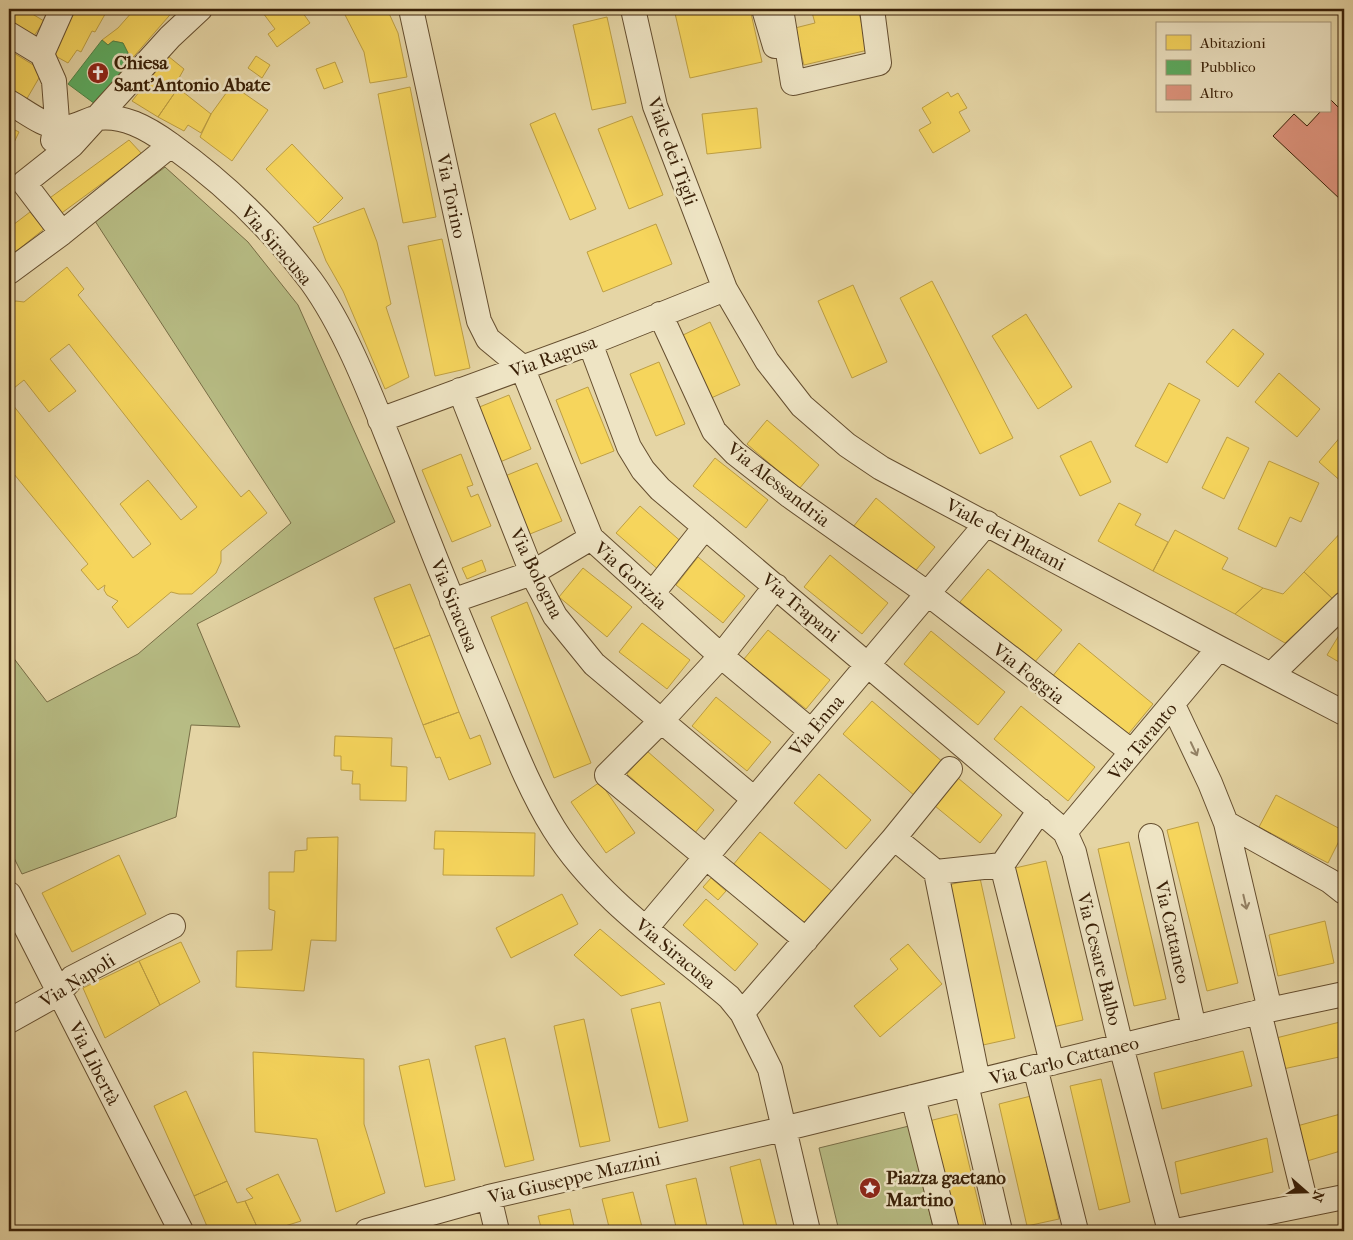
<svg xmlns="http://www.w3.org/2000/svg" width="1353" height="1240" font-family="'IM FELL French Canon',serif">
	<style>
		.green { fill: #b7bc84; stroke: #786e46 }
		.homes { fill: #f6d55c; stroke: #be9f43 }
		.public { fill: #5aae61; stroke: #508446 }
		.building { fill: #e0957f; stroke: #3a2108 }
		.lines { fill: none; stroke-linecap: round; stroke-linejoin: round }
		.minor-casing { stroke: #654e2f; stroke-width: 26 }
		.minor { stroke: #eee4c4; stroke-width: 24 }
		.oneway { stroke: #948266 }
		.labels { text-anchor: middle; stroke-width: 5; stroke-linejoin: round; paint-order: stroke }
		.poi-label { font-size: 19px; font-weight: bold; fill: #3a2108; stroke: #eee4c4; text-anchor: start }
		.street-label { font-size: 19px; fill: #3a2108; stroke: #eee4c4 }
	</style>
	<rect width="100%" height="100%" fill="#e5d5a5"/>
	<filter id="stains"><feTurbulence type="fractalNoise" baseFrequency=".004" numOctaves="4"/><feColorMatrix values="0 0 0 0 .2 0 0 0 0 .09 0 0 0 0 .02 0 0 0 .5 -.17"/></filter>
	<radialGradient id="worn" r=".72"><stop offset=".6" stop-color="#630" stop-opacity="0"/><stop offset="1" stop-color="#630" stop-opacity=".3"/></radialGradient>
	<path class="green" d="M 165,167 L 248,242 L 298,305 L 395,522 L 197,624 L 240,727 L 191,725 L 176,817 L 22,874 L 9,848 L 9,652 L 47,702 L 138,654 L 291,523 L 95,221 Z
		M 909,1126 L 934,1231 L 839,1231 L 819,1148 Z"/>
	<path class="homes" d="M 9,9 L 24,9 L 44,21 L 32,39 L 9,25 Z
		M 71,9 L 108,9 L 95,32 L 92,31 L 81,52 L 77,50 L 68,63 L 50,53 Z
		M 133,9 L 175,9 L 129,62 L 126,60 L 128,53 L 123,43 L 113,41 L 108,45 L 102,40 L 118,28 L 133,11 Z
		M 260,9 L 300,9 L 310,23 L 277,47 L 268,34 L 275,29 Z
		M 342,9 L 387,9 L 398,33 L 407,77 L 370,83 L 364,52 Z
		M 502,9 L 528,9 L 503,11 Z
		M 674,9 L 750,9 L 762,62 L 690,78 Z
		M 811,9 L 858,9 L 868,50 L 804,65 L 795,28 L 815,23 Z
		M 607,17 L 626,103 L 592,110 L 573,25 Z
		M 9,50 L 43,71 L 25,102 L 9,92 Z
		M 168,56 L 184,69 L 175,85 L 178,88 L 158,117 L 132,101 Z
		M 256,56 L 270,65 L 262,78 L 248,68 Z
		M 335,62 L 343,82 L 324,89 L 316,69 Z
		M 232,85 L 268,110 L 232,161 L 200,137 L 211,114 Z
		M 410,87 L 436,217 L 403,223 L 378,94 Z
		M 178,88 L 211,114 L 201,133 L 188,125 L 184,131 L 158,117 Z
		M 948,92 L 951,97 L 958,93 L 967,108 L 959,112 L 970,131 L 933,153 L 919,130 L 931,123 L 922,108 Z
		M 757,108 L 761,148 L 707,154 L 702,114 Z
		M 555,113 L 596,209 L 570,220 L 530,124 Z
		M 632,116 L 663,195 L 629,209 L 598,129 Z
		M 9,127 L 19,132 L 9,153 Z
		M 129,140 L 142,154 L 59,215 L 47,200 Z
		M 292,144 L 343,198 L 318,223 L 266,169 Z
		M 364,208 L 377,242 L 391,304 L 386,307 L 409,377 L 385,389 L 343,291 L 326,261 L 313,227 Z
		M 30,212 L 44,229 L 9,257 L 9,228 Z
		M 656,224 L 672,264 L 603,292 L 587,252 Z
		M 442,239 L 470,368 L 435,376 L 408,246 Z
		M 67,267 L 84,289 L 78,295 L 241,497 L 249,490 L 267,513 L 221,551 L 221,562 L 216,573 L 192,594 L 179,594 L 171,592 L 128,628 L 112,607 L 118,601 L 107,595 L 104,590 L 105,585 L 98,590 L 81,570 L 88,564 L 9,468 L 9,400 L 133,558 L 151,544 L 120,504 L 148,480 L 181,520 L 197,507 L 69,344 L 50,359 L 76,391 L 49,412 L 24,380 L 9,392 L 9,303 L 16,301 L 24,302 Z
		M 932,281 L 1013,438 L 980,454 L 900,298 Z
		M 853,285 L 887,362 L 852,378 L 818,301 Z
		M 1026,314 L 1072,387 L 1038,409 L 992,336 Z
		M 710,322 L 740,385 L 709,399 L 681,336 Z
		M 1233,329 L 1264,354 L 1238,387 L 1206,362 Z
		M 659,362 L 685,424 L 656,436 L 630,374 Z
		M 1279,373 L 1320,409 L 1297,437 L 1255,402 Z
		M 1169,383 L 1200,400 L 1167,463 L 1135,446 Z
		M 588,387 L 614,451 L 581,464 L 556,400 Z
		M 509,395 L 531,449 L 500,462 L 477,408 Z
		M 767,420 L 819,465 L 799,489 L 747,444 Z
		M 1342,435 L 1344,437 L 1344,484 L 1319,462 Z
		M 1227,437 L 1249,448 L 1224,499 L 1202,488 Z
		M 1091,441 L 1111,482 L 1080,496 L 1060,456 Z
		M 461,454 L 473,485 L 467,487 L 471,497 L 478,494 L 491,526 L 452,542 L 422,470 Z
		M 715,458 L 768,500 L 746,528 L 693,486 Z
		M 1269,461 L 1319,483 L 1301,522 L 1290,517 L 1276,547 L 1238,529 Z
		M 537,463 L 562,521 L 530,534 L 505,476 Z
		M 876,498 L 935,547 L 912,575 L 853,527 Z
		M 1119,503 L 1141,514 L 1135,525 L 1168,542 L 1153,571 L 1098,541 Z
		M 640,506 L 684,544 L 660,571 L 616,533 Z
		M 1344,529 L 1344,587 L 1333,599 L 1304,572 Z
		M 1175,530 L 1228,558 L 1222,569 L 1263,588 L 1235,614 L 1153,571 Z
		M 830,555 L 888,603 L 862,634 L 804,587 Z
		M 698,557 L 745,596 L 723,623 L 676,585 Z
		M 482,560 L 486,571 L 467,579 L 462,568 Z
		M 583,568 L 632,607 L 607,637 L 559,597 Z
		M 988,569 L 1062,630 L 1034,663 L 960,602 Z
		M 1304,572 L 1333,599 L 1285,643 L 1235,614 L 1263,588 L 1283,594 Z
		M 410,584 L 430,635 L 394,649 L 374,598 Z
		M 527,602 L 591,763 L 554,778 L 491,617 Z
		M 642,623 L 690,660 L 667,689 L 619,652 Z
		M 1344,627 L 1344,665 L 1327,655 Z
		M 768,630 L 830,680 L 806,709 L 744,659 Z
		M 931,631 L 1005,692 L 978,725 L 904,664 Z
		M 430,635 L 459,712 L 423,725 L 394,649 Z
		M 1079,643 L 1153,704 L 1125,738 L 1052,677 Z
		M 716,697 L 771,742 L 747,771 L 692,726 Z
		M 872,701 L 944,763 L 915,796 L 843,734 Z
		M 1021,706 L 1095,767 L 1068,801 L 994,739 Z
		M 459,712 L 470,739 L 480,735 L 491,764 L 449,780 L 440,757 L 436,758 L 423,725 Z
		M 335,736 L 392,738 L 391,766 L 407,767 L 406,801 L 360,800 L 360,784 L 352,784 L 353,771 L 341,770 L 341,756 L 334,756 Z
		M 647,751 L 714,810 L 694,834 L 627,774 Z
		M 819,774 L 871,820 L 846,849 L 794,803 Z
		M 958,778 L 1002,815 L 980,843 L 935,806 Z
		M 600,782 L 635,833 L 606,853 L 571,802 Z
		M 1276,795 L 1344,831 L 1328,863 L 1259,827 Z
		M 1198,822 L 1238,983 L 1207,991 L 1167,830 Z
		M 435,831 L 535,833 L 534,876 L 443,875 L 444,849 L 434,849 Z
		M 760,832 L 834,893 L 806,926 L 733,865 Z
		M 338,837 L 336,941 L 311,940 L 304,991 L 236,987 L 237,951 L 272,950 L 275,911 L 269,909 L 269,872 L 294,872 L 295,851 L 307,850 L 307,838 Z
		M 1129,842 L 1166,999 L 1134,1006 L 1098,849 Z
		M 119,855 L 146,914 L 72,952 L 42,893 Z
		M 1046,861 L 1083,1020 L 1053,1027 L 1015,868 Z
		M 711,878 L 726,891 L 718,900 L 703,887 Z
		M 980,878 L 1015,1038 L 983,1045 L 948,885 Z
		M 562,894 L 578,924 L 511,958 L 496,928 Z
		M 706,899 L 758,944 L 735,971 L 683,925 Z
		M 1325,921 L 1334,963 L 1278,976 L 1269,935 Z
		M 600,929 L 665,984 L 621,996 L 574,955 Z
		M 181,942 L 200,982 L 160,1005 L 139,961 Z
		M 908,944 L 942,984 L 880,1037 L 854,1006 L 898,969 L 890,959 Z
		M 139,961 L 160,1005 L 105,1038 L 83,988 Z
		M 660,1002 L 688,1121 L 659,1128 L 631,1009 Z
		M 584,1019 L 610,1141 L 580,1147 L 554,1026 Z
		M 1344,1021 L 1344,1056 L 1283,1069 L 1276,1038 Z
		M 505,1038 L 534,1160 L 505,1167 L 475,1046 Z
		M 1243,1051 L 1252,1086 L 1162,1109 L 1154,1073 Z
		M 253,1052 L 364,1059 L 364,1124 L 385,1193 L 336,1212 L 317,1139 L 255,1132 Z
		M 429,1059 L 455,1180 L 425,1187 L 399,1066 Z
		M 1101,1079 L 1130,1202 L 1099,1210 L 1070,1086 Z
		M 186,1091 L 227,1181 L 194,1196 L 154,1106 Z
		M 1031,1096 L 1059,1219 L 1027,1226 L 999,1104 Z
		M 1344,1113 L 1344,1150 L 1307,1161 L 1297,1126 Z
		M 957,1114 L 985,1231 L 955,1231 L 929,1121 Z
		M 1267,1138 L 1273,1172 L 1181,1194 L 1175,1162 Z
		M 760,1159 L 778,1231 L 745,1231 L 730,1167 Z
		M 278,1174 L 301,1221 L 269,1231 L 259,1231 L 245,1201 L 253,1198 L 246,1189 Z
		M 696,1178 L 708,1231 L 677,1231 L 666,1185 Z
		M 227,1181 L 237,1203 L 245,1201 L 259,1231 L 209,1231 L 194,1196 Z
		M 633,1192 L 643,1231 L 610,1231 L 602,1199 Z
		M 570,1209 L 575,1231 L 542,1231 L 538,1216 Z
		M 481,1227 L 482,1231 L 465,1231 Z"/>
	<path class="public" d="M 102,40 L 108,45 L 113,41 L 123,43 L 128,53 L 126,60 L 129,62 L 95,104 L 68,84 Z"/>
	<path class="building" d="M 1331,100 L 1344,113 L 1344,196 L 1341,200 L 1273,136 L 1294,114 L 1307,126 L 1321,111 L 1329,111 L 1329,102 Z"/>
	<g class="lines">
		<g class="minor-casing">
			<path id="minor" d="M 411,9 L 479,321 L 488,339 L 522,367 L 591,538 L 721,656 L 811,731
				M 633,9 L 655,106 L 725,289 L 767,361 L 802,406 L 847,445 L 881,468 L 1219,648 L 1344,713
				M 764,9 L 775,46
				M 781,9 L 793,83 L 879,63 L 872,9
				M 9,34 L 42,54
				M 42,54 L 54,81 L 58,134 L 53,140
				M 42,54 L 62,9
				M 9,102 C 25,111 44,127 63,128 C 73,128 83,122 92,119 C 121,112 149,129 171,145 C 224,183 272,229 311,281 C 348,332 374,404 398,463 C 428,541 459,618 492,696 C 511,741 528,787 554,829 C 597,898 668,945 729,997 L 742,1013 L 770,1069 L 808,1231
				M 62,233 L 24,183 L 72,145 L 170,37 L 200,9
				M 9,272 L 62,233 L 171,145
				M 660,314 L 714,431 L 735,453 L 790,496 L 927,593 L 1132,752
				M 590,343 L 629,447 L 643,470 L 660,489 L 1065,832 L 1074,852 L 1121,1046 L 1170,1231
				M 460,390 L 532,573 L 555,616 L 594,664 L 754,799
				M 380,420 L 590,343 L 725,289
				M 776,586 L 721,656 L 661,721 L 607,775 L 806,940
				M 652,594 L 705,527
				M 452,601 L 532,573 L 591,538
				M 1271,675 L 1344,604
				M 1173,705 L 1210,783 L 1226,823 L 1270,1010
				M 1040,810 L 1002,865 L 1052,1063
				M 1226,823 L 1330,881 L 1344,892
				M 1065,832 L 1219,648
				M 1151,836 L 1194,1028
				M 894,838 L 936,872 L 1002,865
				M 936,872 L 978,1081
				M 9,894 L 181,1231
				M 646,928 L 987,523
				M 1259,1012 L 1306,1204
				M 742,1013 L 894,838 L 950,769
				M 9,1021 L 59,993 L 72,978 L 173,926
				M 1035,1067 L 1076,1231
				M 966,1084 L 1000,1231
				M 913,1097 L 947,1231
				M 489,1197 L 497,1231
				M 367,1231 L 489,1197 L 783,1129 L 1259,1012 L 1344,994
				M 1176,1231 L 1344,1197"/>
		</g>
		<use href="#minor" class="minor"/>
	</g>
	<defs><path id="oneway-shaft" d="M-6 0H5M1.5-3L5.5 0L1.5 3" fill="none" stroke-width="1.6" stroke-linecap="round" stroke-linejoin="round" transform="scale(1.25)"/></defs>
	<g class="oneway">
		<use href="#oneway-shaft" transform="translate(1194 749) rotate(65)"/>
		<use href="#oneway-shaft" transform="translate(1245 902) rotate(77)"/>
	</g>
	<defs>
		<g id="church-disc" transform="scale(1.125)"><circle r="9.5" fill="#8f2418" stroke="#eee4c4"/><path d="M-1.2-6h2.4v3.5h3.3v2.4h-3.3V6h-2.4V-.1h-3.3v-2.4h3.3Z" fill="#fff"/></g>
		<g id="sight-disc" transform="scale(1.125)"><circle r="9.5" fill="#8f2418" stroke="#eee4c4"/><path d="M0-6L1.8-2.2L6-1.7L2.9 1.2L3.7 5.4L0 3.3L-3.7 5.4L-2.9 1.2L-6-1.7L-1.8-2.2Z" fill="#fff"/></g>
	</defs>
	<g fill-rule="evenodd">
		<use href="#church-disc" x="98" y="73"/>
		<use href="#sight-disc" x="870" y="1188"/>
	</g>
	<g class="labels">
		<g class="poi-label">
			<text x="114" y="69">Chiesa<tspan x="114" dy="22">Sant'Antonio Abate</tspan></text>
			<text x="886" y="1184">Piazza gaetano<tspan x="886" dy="22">Martino</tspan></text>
		</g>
		<g class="street-label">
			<text transform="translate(673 151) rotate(70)" y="7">Viale dei Tigli</text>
			<text transform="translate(452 196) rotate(78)" y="7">Via Torino</text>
			<text transform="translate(277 245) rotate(49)" y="7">Via Siracusa</text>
			<text transform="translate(553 356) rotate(-20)" y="7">Via Ragusa</text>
			<text transform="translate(779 484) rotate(38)" y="7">Via Alessandria</text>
			<text transform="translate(1006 534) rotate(28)" y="7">Viale dei Platani</text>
			<text transform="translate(537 573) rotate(64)" y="7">Via Bologna</text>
			<text transform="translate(631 575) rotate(42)" y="7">Via Gorizia</text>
			<text transform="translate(455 605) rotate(68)" y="7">Via Siracusa</text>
			<text transform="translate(801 607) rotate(40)" y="7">Via Trapani</text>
			<text transform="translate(1029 673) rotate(38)" y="7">Via Foggia</text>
			<text transform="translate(816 725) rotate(-50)" y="7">Via Enna</text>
			<text transform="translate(1142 741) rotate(-50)" y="7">Via Taranto</text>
			<text transform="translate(1173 932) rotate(77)" y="7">Via Cattaneo</text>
			<text transform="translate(676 953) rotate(40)" y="7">Via Siracusa</text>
			<text transform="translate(1100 959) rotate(76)" y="7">Via Cesare Balbo</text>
			<text transform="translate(77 980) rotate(-32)" y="7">Via Napoli</text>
			<text transform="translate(1064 1060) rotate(-14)" y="7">Via Carlo Cattaneo</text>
			<text transform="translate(95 1063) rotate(63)" y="7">Via Libertà</text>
			<text transform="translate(574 1177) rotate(-13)" y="7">Via Giuseppe Mazzini</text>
		</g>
	</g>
	<rect width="1353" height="1240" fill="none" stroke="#e5d5a5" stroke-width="30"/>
	<rect x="10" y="10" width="1333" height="1220" fill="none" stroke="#3a2108" stroke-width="2.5"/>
	<rect x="15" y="15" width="1323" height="1210" fill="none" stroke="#3a2108"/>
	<rect x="1156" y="22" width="175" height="90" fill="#eee4c4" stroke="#a69679"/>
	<rect x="1166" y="35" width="25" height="15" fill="#f6d55c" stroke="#a69679"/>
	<text x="1200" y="48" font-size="15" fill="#3a2108">Abitazioni</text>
	<rect x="1166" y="60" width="25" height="15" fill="#5aae61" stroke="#a69679"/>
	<text x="1200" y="72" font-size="15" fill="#3a2108">Pubblico</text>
	<rect x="1166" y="85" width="25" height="15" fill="#e0957f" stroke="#a69679"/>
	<text x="1200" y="98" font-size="15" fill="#3a2108">Altro</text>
	<g transform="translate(1306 1192) rotate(110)" stroke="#eee4c4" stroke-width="4" paint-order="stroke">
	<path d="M0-4L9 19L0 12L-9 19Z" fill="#3a2108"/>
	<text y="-8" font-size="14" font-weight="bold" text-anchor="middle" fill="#3a2108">N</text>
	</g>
	<rect width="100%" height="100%" filter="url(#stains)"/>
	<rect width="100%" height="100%" fill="url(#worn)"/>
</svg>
